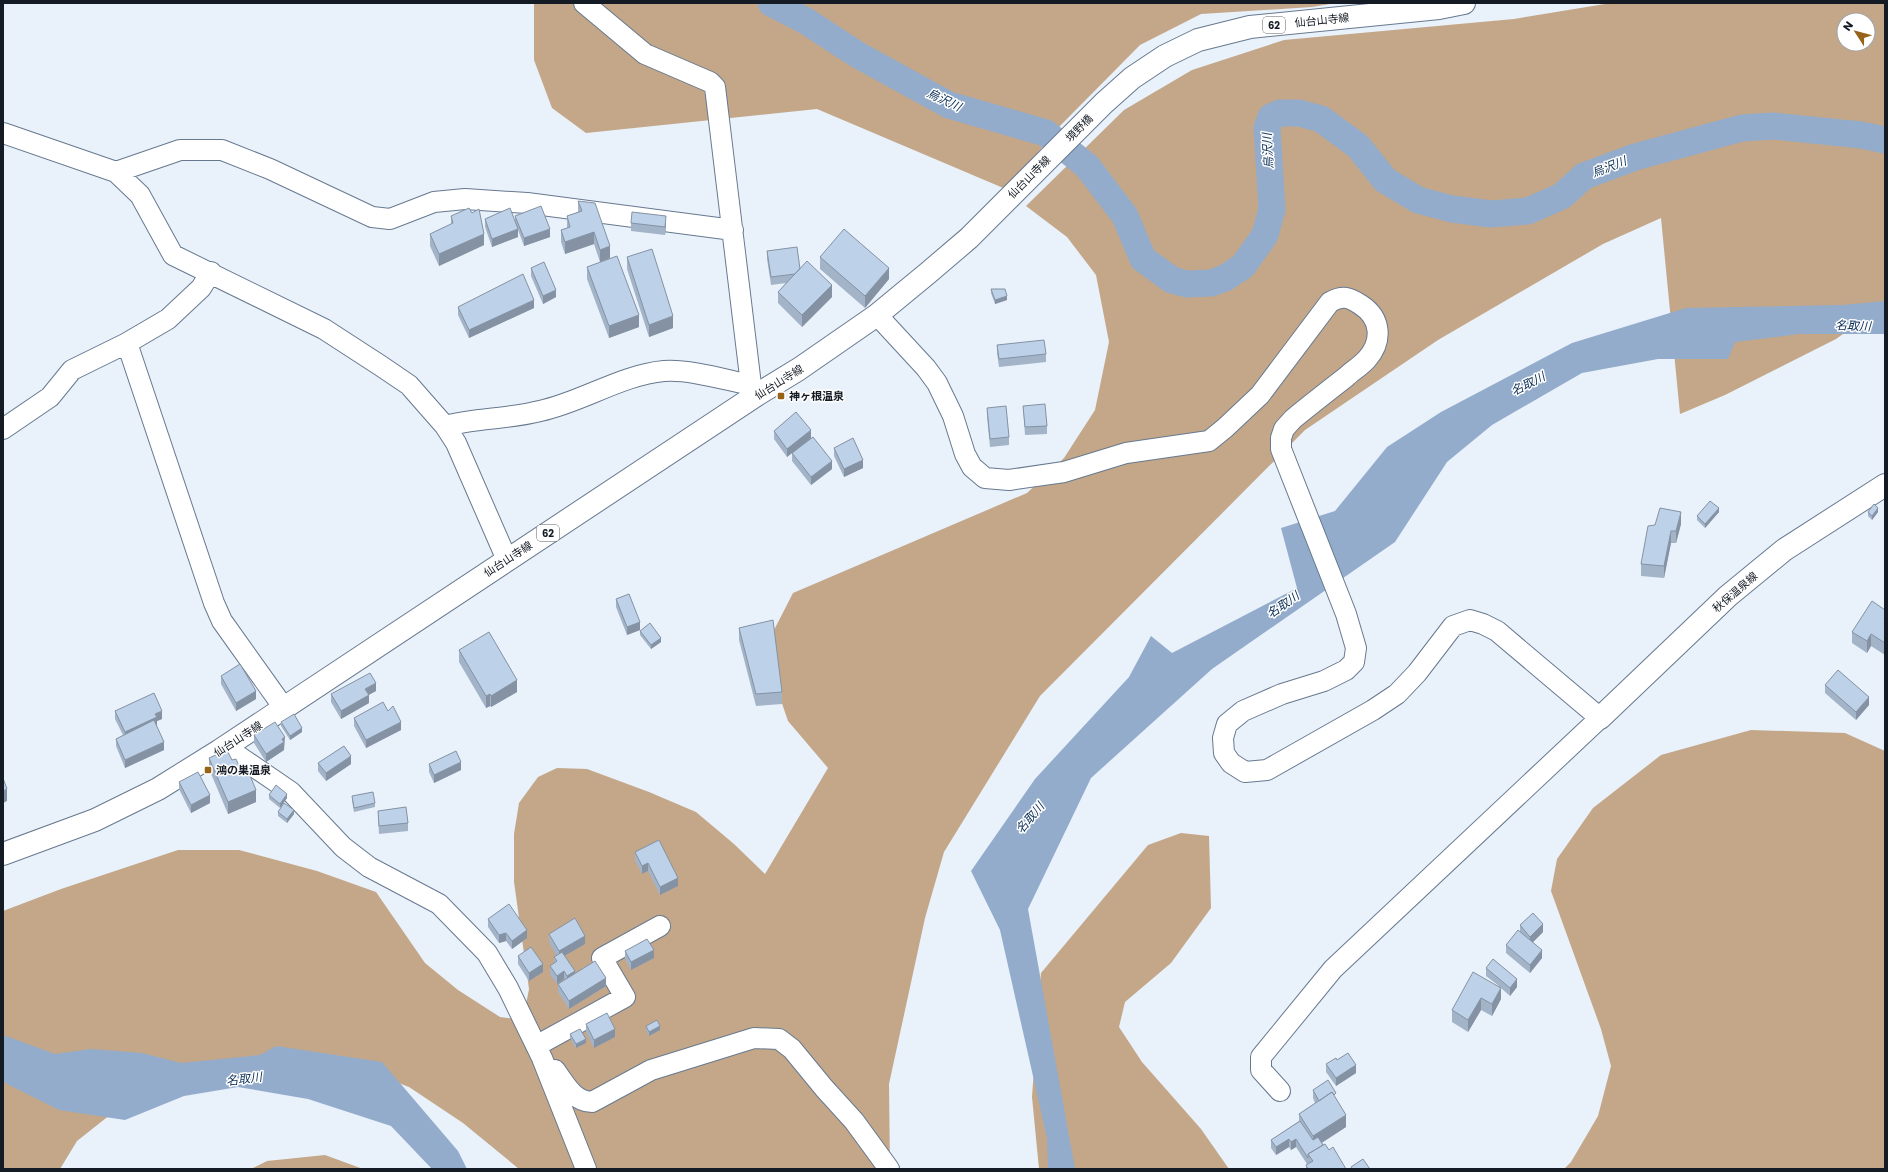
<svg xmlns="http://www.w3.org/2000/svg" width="1888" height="1172" font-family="Poppins,'Noto Sans JP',sans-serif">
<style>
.forest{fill:#c3a788;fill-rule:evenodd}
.water{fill:#93accc}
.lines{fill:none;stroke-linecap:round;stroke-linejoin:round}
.river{stroke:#93accc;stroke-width:27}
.minor-casing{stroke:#67798f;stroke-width:22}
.major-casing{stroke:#67798f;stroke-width:24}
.minor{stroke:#fff;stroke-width:20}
.major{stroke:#fff;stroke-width:22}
.wall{fill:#a3b4c8}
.shaded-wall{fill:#8492a3}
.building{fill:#bdd1e9;stroke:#8492a3}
.poi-dot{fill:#976318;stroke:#fff;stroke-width:1.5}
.labels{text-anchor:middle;stroke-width:3;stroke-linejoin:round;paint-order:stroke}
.shield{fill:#fff;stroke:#5a5f66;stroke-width:1}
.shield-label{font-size:10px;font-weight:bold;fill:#141b24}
.street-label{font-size:11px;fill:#141b24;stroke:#fff}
.poi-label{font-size:11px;font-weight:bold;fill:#141b24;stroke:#fff;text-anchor:start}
.water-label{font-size:12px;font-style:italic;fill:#0a2f57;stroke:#fff}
</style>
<rect width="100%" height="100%" fill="#e9f1fb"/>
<path class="forest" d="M534,3H1336L1312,7L1201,14L1140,45L1056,130L1008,190L817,109L586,133L552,108L534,60Z
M1611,3H1885V304L1836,339L1725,395L1680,414L1661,218L1603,244L1438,340L1305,430L1040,696L944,852L925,918L889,1084L890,1169H519L463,1123L409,1087L359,1068L163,1073L77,1141L60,1169H3V911L61,889L178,850H239L317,871L376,892L425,963L458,990L500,1017L523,1020L529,989L514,882V834L519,803L538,777L557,768L587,769L649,792L696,812L734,844L765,874L828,768L788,721L774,680L773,632L793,593L1027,493L1064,458L1095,410L1109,342L1096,275L1067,237L1026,206L1124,110L1192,70L1284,40L1514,19ZM1844,20H1868V44H1844Z
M1751,730L1845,733L1885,751V1169H1564L1571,1162L1598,1116L1611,1066L1601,1029L1551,891L1557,859L1593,808L1661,755Z
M1181,833L1209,836L1211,908L1171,963L1125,1002L1119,1027L1142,1062L1201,1129L1229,1169H1039L1032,1097L1041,973L1148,845Z
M325,1155L363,1169H251L267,1161Z"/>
<path class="water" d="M1885,301V334H1799L1735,342L1728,359H1658L1582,373L1492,425L1447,462L1395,542L1212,669L1091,778L1028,909L1075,1169H1048L1047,1138L1000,930L971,871L1035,779L1129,677L1151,636L1172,653L1297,588L1281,528L1335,511L1387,447L1441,412L1572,343L1686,308L1842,305Z
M3,1035L55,1054L91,1049L142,1053L181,1063L260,1055L276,1046L382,1062L458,1151L467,1169H432L391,1126L308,1099L238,1087L184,1096L125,1120L59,1110L3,1082Z"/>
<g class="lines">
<path class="river" d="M771,3L806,21L858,55L949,105L1046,133L1087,166L1125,216L1143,259L1172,280L1187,284L1211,283L1225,278L1243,266L1265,235L1272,209L1267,128L1271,117L1280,113H1299L1321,119L1358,146L1385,180L1418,200L1452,209L1491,214L1528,211L1562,196L1584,176L1635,157L1742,128L1773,126L1861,135L1885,140"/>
<defs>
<path id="minor" d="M584,3L645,54L710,82L715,87L751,385L758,394
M3,133L116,172L140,195L173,255L324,329L381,366L409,385L445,426L456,443L507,560
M116,172L180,150H222L270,169L372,217L390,219L434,202L465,199L527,203L733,230
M877,315L926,368L937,383L953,416L965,454L972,467L985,478L1009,480L1064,472L1126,453L1209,441L1225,428L1260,395L1330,302C1343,295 1349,297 1361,305C1381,318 1383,341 1367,359C1361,366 1352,371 1346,377C1328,391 1310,405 1293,419L1284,429L1281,438V449L1346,614L1356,648L1354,662L1346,670L1324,681L1282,694L1243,711L1227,724L1223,738L1224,753L1231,763L1245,772L1267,770L1373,710L1397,694L1417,673L1453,626L1470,620L1483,624L1497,631L1600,718L1333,969L1261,1057V1070L1280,1091
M127,343L214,603L222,621L284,708
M445,426C476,418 509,419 540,411C582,402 621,375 664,371C689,369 726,380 751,385
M3,429L50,397L72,370L127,343L168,319L201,288L211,272
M229,744L234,753L291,792L343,847L369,867L439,904L487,953L508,988L542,1058L586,1169
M536,1046L625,997L602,958L660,926
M555,1070C565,1084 574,1102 592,1102L651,1070L754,1038L779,1039L792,1049L824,1088L854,1121L889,1169"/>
<path id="major" d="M1600,718L1728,596L1784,550L1885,485
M3,854L95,820L158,789L219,751L758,394L799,369L877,315L928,273L969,238L1104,103L1132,78L1165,56L1198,40L1250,27L1439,8L1464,3"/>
</defs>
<use href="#minor" class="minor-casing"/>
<use href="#major" class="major-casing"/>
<use href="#minor" class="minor"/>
<use href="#major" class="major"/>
</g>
<path class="wall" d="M578,201L610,258L600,262L594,244L565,254L561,242V230L567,228V216L578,212Z
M451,216L484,245L439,266L430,246V234L451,224Z
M515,216L550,237L524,246L518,230V237L492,247L485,227V219L515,223Z
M631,223L666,224L665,235L631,231Z
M767,251L800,269L832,297L802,327L778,303V292L786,283L771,285L767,259Z
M627,257L673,328L649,337L627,269Z
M820,257L889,279L865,308L820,269Z
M587,267L639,327L609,338L587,279Z
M531,268L556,297L543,304L531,276Z
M991,289L1007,300L995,304L991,293Z
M458,307L534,308L469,338L458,315Z
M997,345L1046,354V362L999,367L997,353Z
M1023,406L1047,426V434L1025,435Z
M987,408L1009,437V445L990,447L987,416Z
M774,431L811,438L832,469L811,485L792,461V453L787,457L774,439Z
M834,448L863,468L844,477L834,456Z
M1719,512L1705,528L1697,520V516Z
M1868,512H1878L1872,520L1868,516Z
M1681,524L1676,543H1671L1664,578L1641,576V564L1655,525Z
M616,599L640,630L627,635L616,607Z
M1885,610V655L1871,646L1867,653L1852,643V632Z
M739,628L782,692V704L756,706L739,640Z
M640,631L661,642L651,649L640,635Z
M459,650L517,692L491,707L490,706L486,708L459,662Z
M221,676L256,699L236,711L221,684Z
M1825,685L1869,705L1856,720L1825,693Z
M376,691L368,695L369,703L341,719L331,702V694Z
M115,711L162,719L157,721V725L156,726L164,750L125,768L116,746V739L123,735L115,719Z
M388,711L401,730L366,748L354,726V718Z
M281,722L302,732L290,740L281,726Z
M254,735L285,745H284V750L266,762L254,743Z
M209,758L232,760L243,775L256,802L228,814L209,769Z
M318,763L351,764L326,781L318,771Z
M429,764L461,770L434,783L429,772Z
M179,782L210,803L191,813L179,789Z
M269,795L287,798L280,808L269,799Z
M352,796L375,803V807L354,812L352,800Z
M378,811L408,823V831L379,834L378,818Z
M278,812L294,814L287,823L278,816Z
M635,852L678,886L660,895L648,871L642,874L635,860Z
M488,919L527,938L512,949L506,941L499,943L488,927Z
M1520,925L1543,932L1533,942L1542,958L1530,973L1506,953V945L1520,932Z
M549,934L585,944L564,956L575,974L606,986L569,1009L558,992V984L565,980L564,979L557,984L550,974V966L554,963V957L556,955L549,942Z
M625,951L654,958L631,970L625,959Z
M518,956L543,972L529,981L518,964Z
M1486,968L1517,987L1510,996L1501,988V999L1492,1016L1481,1010L1468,1032L1452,1022V1010L1499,986L1486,976Z
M586,1024L615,1037L594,1048L586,1032Z
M646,1026L660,1030L649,1036L646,1030Z
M570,1034L586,1043L576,1048L570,1038Z
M1337,1060L1356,1073L1336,1086L1326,1072V1064Z
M1313,1090L1336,1098L1346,1127L1322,1143L1346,1169H1306V1165L1307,1164L1296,1147L1291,1150L1289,1147L1276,1155L1271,1148V1140L1299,1121V1114L1315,1103L1313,1098Z"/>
<path class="shaded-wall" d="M666,216V224L665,235V227Z
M518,229V237L492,247V239Z
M550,229V237L524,246V238Z
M594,232V244L565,254V242Z
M484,234V245L439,266V254Z
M610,246V258L600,262V250Z
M889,268V279L865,308V296Z
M832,285V297L802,327V315Z
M556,290V297L543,304V296Z
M1007,296V300L995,304V300Z
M534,300V308L469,338V330Z
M639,315V327L609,338V326Z
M673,316V328L649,337V325Z
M811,430V438L787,457V449Z
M863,460V468L844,477V469Z
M832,461V469L811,485V477Z
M1719,508V512L1705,528V524Z
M1878,508V512L1872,520V516Z
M1681,512V524L1676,543V531Z
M1671,531V543L1664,578V566Z
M640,622V630L627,635V627Z
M1871,634V646L1867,653V641Z
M661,638V642L651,649V645Z
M517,680V692L491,707V696Z
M376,683V691L365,697V689Z
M256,691V699L236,711V703Z
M490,694V706L486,708V696Z
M369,695V703L341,719V711Z
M1869,697V705L1856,720V712Z
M162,711V719L157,721V725L125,740V732L155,714Z
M401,722V730L366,748V740Z
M302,728V732L290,740V736Z
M285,737L284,750L266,762V754L282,739Z
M164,742V750L125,768V760Z
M351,756V764L326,781V773Z
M461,762V770L434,783V775Z
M7,789V801L3,803V791Z
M256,790V802L228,814V802Z
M287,794V798L280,808V804Z
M210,795V803L191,813V805Z
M294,810V814L287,823V819Z
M648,863V871L642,874V866Z
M678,878V886L660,895V887Z
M1543,924V932L1530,945V937Z
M527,930V938L512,949V941Z
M506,933V941L499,943V935Z
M585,936V944L559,959V951Z
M654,950V958L631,970V962Z
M1542,950V958L1530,973V965Z
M543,964V972L529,981V973Z
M564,971V979L557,984V976Z
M575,971V979L567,984V976Z
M606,978V986L569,1009V1001Z
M1517,979V987L1510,996V988Z
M1501,988V999L1492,1016V1004Z
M1481,998V1010L1468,1032V1020Z
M660,1026V1030L649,1036V1032Z
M615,1029V1037L594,1048V1040Z
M586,1039V1043L576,1048V1044Z
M1356,1065V1073L1336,1086V1078Z
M1346,1115V1127L1313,1148V1136Z
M1289,1139V1147L1276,1155V1147Z
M1296,1139V1147L1291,1150V1142Z"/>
<path class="building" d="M578,201L595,203L610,246L600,250L594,232L565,242L561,230L570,227L567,216L582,211Z
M541,206L550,229L524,238L515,216Z
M469,208L472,213L479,209L484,234L439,254L430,234L453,223L451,216Z
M510,208L518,229L492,239L485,219Z
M632,212L666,216L665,227L631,223Z
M844,229L889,268L865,296L820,257Z
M797,247L800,269L795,274L771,277L767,251Z
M652,249L673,316L649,325L627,257Z
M617,256L639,315L609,326L587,267Z
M807,261L832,285L802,315L778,292Z
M544,262L556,290L543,296L531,268Z
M523,274L534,300L469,330L458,307Z
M991,289H1005L1007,296L995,300Z
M1044,340L1046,354L999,359L997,345Z
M1045,404L1047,426L1025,427L1023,406Z
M1006,406L1009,437L990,439L987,408Z
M796,412L811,430L787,449L774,431Z
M813,437L832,461L811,477L792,453Z
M853,438L863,460L844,469L834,448Z
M1710,501L1719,508L1705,524L1697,516Z
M1874,504L1878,508L1872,516L1868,512Z
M1660,508L1681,512L1676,531H1671L1664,566L1641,564L1648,526L1655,525Z
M629,594L640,622L627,627L616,599Z
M1872,601L1885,610V617L1884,619H1885V643L1871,634L1867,641L1852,632Z
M773,620L782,692L756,694L739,628Z
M650,623L661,638L651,645L640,631Z
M489,632L517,680L491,696L490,694L486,696L459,650Z
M240,664L256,691L236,703L221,676Z
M1838,670L1869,697L1856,712L1825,685Z
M370,673L376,683L365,689L369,695L341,711L331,694Z
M154,693L162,711L155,714L157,717L125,732L115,711Z
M383,702L388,711L393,706L401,722L366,740L354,718Z
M294,714L302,728L290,736L281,722Z
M154,720L164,742L125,760L116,739Z
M275,722L285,737L282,739L284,742L266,754L254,735Z
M344,746L351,756L326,773L318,763Z
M227,750L232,760L236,759L243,775L249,773L256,790L228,802L209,758Z
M456,751L461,762L434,775L429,764Z
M198,772L210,795L191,805L179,782Z
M3,778L7,789L3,791Z
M276,785L287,794L280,804L269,795Z
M373,792L375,803L354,808L352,796Z
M284,803L294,810L287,819L278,812Z
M406,807L408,823L379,826L378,811Z
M659,840L678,878L660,887L648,863L642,866L635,852Z
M509,904L527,930L512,941L506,933L499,935L488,919Z
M1533,913L1543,924L1530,937L1520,925Z
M575,918L585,936L559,951L549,934Z
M1518,930L1542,950L1530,965L1506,945Z
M647,939L654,950L631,962L625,951Z
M531,947L543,964L529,973L518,956Z
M562,952L575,971L567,976L564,971L557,976L550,966L557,961L554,957Z
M1493,959L1517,979L1510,988L1486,968Z
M595,961L606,978L569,1001L558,984Z
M1473,972L1501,988L1492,1004L1481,998L1468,1020L1452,1010Z
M607,1013L615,1029L594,1040L586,1024Z
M657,1020L660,1026L649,1032L646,1026Z
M580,1029L586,1039L576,1044L570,1034Z
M1348,1053L1356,1065L1336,1078L1326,1064L1336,1058L1337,1060Z
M1328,1080L1336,1093L1334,1095L1332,1092L1319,1101L1313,1090Z
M1332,1092L1346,1115L1313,1136L1299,1114Z
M1300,1121L1313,1140L1318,1137L1323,1145L1308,1154V1158L1296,1139L1291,1142L1289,1139L1276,1147L1271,1140Z
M1325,1144L1329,1150L1333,1147L1346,1169H1308L1306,1165L1313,1161L1308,1154Z
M1363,1159L1370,1169H1352L1351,1167Z"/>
<g class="poi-dot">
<rect x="777" y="392" width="8" height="8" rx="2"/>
<rect x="204" y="766" width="8" height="8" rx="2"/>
</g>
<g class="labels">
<g class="shield">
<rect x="1263" y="17" width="22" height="16" rx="3"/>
<rect x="537" y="525" width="22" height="16" rx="3"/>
</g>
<g class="shield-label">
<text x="1274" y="29">62</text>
<text x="548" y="537">62</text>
</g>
<g class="street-label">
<text transform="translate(1322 20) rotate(-6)" y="4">仙台山寺線</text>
<text transform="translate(1079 128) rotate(-45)" y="4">境野橋</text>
<text transform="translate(1029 177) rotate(-45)" y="4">仙台山寺線</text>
<text transform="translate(779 382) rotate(-32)" y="4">仙台山寺線</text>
<text transform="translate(508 559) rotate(-33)" y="4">仙台山寺線</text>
<text transform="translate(1735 592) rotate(-41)" y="4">秋保温泉線</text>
<text transform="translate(238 739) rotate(-33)" y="4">仙台山寺線</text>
</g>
<g class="poi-label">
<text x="789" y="400">神ヶ根温泉</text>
<text x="216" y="774">鴻の巣温泉</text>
</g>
<g class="water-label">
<text transform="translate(944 100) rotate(25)" y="4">烏沢川</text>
<text transform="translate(1268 151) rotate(-93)" y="4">烏沢川</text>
<text transform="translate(1609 167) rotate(-21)" y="4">烏沢川</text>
<text transform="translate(1853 326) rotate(2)" y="4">名取川</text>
<text transform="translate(1528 384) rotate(-27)" y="4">名取川</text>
<text transform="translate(1283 605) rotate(-35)" y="4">名取川</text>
<text transform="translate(1030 818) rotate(-50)" y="4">名取川</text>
<text transform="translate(244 1079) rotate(-7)" y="4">名取川</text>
</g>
</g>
<rect width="1888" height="1172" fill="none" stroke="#141b24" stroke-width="8"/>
<g transform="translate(1856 32) rotate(306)"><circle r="19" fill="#ffffff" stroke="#a1a4a7"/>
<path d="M0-3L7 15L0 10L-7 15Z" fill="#976318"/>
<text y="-6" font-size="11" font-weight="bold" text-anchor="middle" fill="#141b24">N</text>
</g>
</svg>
